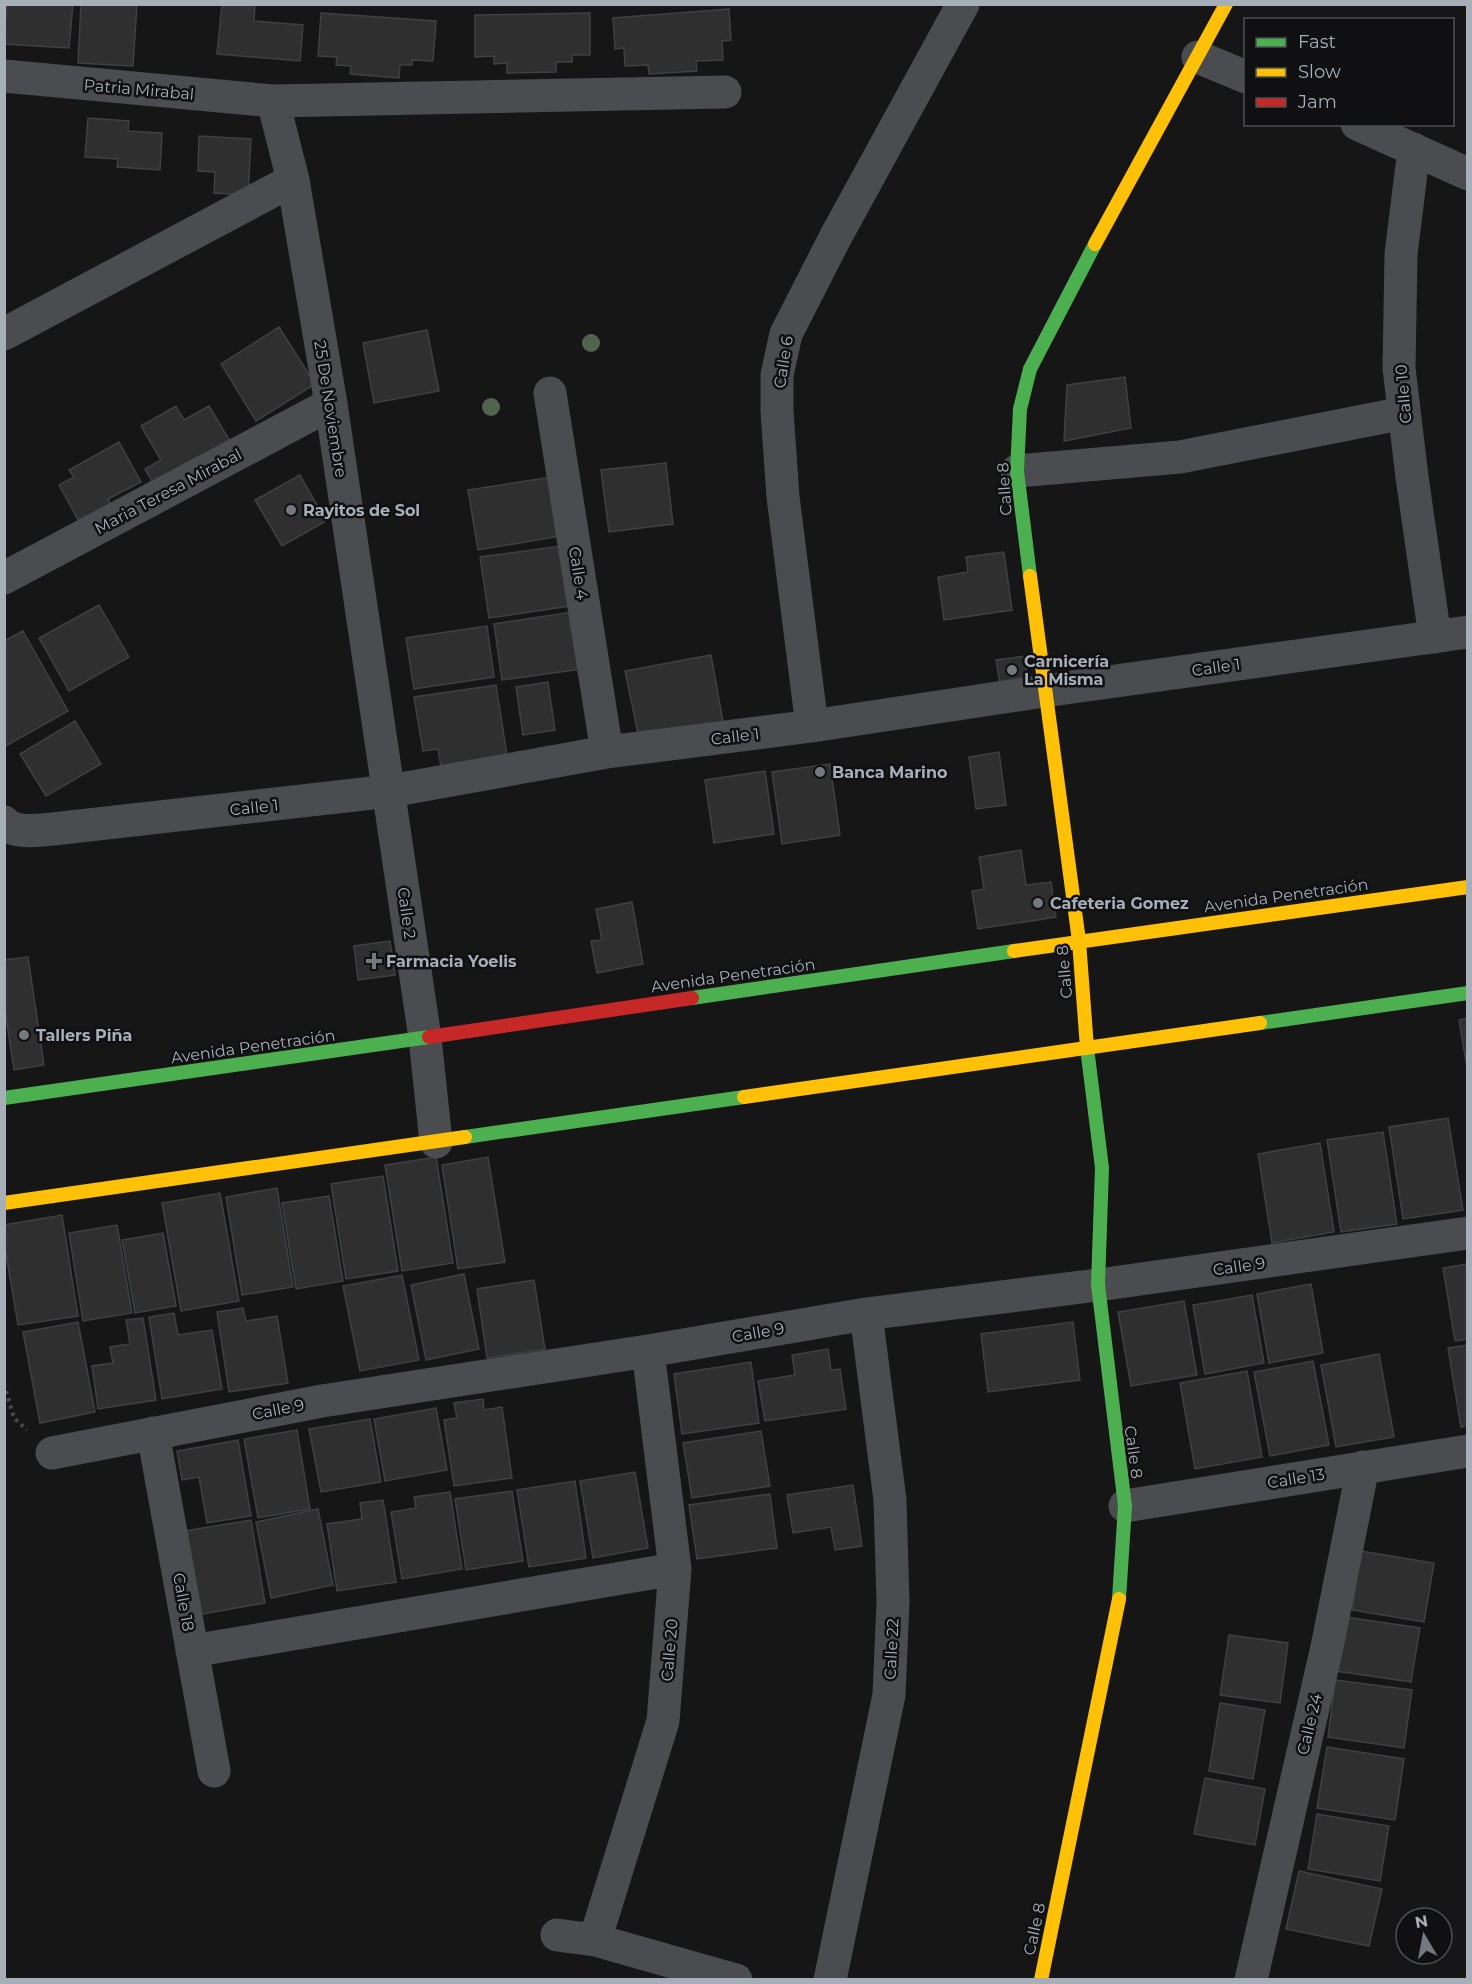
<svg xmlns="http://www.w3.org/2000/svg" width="1472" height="1984" font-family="Montserrat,sans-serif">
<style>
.building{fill:#2f2f30;stroke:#3e4042;stroke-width:1.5}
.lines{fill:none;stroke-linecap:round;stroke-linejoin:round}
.path{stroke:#4c4d51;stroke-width:4;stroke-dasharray:3 4.5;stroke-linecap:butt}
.street{stroke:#4a4c4f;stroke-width:33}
.fast{stroke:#4caf50;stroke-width:14}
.slow{stroke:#ffc107;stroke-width:14}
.jam{stroke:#c62828;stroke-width:14}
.tree{fill:#50644f}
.poi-dot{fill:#74797f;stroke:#101012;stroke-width:2}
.labels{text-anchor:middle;stroke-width:5;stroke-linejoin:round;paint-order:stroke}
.street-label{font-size:16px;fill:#a6aeb7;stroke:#101012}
.poi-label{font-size:16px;font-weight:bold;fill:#a6aeb7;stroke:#101012;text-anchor:start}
</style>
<rect width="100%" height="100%" fill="#161616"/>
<path class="building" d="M7,4H73L69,48L4,44Z
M81,4H137L133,66L78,63Z
M222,4H255L254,21L303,25L300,61L217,54Z
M729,9L731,40L722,41L723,60L696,61L697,71L649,74L648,65L625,66L624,48L615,49L613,18Z
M321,13L436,21L433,61L412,60V65H400L399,78L350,74L351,66L336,65L337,57L318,56Z
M590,13V55H572V62H556V72L507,73V63L494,64V56L475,57V15Z
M88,118L129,121L128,131L162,133L160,170L117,167L118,159L85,157Z
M199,136L251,139L248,195L214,193L215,172L198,171Z
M279,327L315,384L256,421L221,364Z
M427,330L439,391L374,403L363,343Z
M1125,377L1131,428L1064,441L1067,385Z
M176,406L184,420L209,406L230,441L154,485L145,469L161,460L141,426Z
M119,442L141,482L108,499L113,508L81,525L59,485L74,477L69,470Z
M666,463L673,524L609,532L601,470Z
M300,475L326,521L282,546L255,500Z
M551,477L561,536L478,550L468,490Z
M561,546L570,606L489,618L480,557Z
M1004,552L1012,610L944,620L938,577L968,572L966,557Z
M99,605L129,657L69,691L39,638Z
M572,612L581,669L502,680L494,624Z
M487,626L494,677L414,689L406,638Z
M23,631L68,711L4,747V641Z
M711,655L725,733L639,738L625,671Z
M1025,656L1027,681L1000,684L996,660Z
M548,682L555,730L523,735L516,687Z
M496,685L509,768L443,778L438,749L423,751L414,697Z
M75,721L101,764L46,796L20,754Z
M999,752L1006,805L976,809L969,757Z
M830,764L840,835L782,844L772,772Z
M765,771L774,834L714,843L705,780Z
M1021,850L1026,885L1051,882L1056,917L978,929L972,891L984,889L979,857Z
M632,902L643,964L597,973L591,941L602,940L596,909Z
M390,941L395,975L358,980L354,946Z
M28,957L44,1065L14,1070L4,1004V960Z
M1468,1018V1074L1459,1020Z
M1448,1118L1463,1210L1403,1219L1389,1127Z
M1383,1132L1397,1224L1341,1232L1327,1140Z
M1320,1143L1334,1232L1272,1243L1258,1154Z
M436,1157L453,1263L402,1271L385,1165Z
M488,1157L505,1262L458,1269L442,1165Z
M383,1176L398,1271L346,1279L331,1184Z
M277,1188L293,1287L242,1295L226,1197Z
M220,1193L239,1301L181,1311L162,1203Z
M329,1196L343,1281L296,1289L282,1203Z
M62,1215L78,1316L18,1325L4,1242V1225Z
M117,1225L132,1313L83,1321L69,1233Z
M163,1233L176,1306L135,1313L122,1240Z
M1468,1264V1339L1455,1341L1443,1268Z
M464,1274L479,1349L426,1360L411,1285Z
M402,1275L419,1360L360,1371L343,1286Z
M534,1280L545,1349L487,1358L477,1289Z
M1311,1284L1323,1353L1269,1363L1257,1294Z
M1252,1295L1264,1363L1205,1374L1193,1305Z
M1184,1301L1197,1375L1131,1386L1118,1312Z
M243,1308L246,1321L277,1316L288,1383L229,1392L217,1312Z
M174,1313L178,1335L212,1330L222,1389L162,1399L149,1317Z
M143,1318L156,1400L98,1409L92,1366L113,1363L110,1347L130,1344L126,1320Z
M78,1322L95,1412L40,1423L23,1332Z
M1073,1322L1080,1380L988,1392L981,1334Z
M1468,1345V1425L1461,1427L1448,1348Z
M828,1349L831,1370L840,1369L846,1409L765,1421L758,1381L795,1375L792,1355Z
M1379,1354L1394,1437L1336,1447L1321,1365Z
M1313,1361L1329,1445L1270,1456L1254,1372Z
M751,1362L759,1423L682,1434L674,1374Z
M1247,1371L1262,1457L1195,1469L1180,1383Z
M483,1399L484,1410L502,1407L512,1478L454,1486L444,1420L457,1418L454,1403Z
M436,1408L447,1470L385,1481L374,1419Z
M370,1419L381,1482L321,1492L309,1429Z
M297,1430L310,1509L258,1518L244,1439Z
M761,1431L770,1486L692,1498L683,1443Z
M238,1440L251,1516L207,1523L199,1477L182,1480L177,1451Z
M635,1472L648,1548L593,1558L580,1481Z
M575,1481L586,1558L529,1567L517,1490Z
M853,1485L862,1546L835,1550L831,1527L793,1533L787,1495Z
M512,1491L523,1561L466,1570L455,1499Z
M450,1492L462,1569L402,1579L391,1512L416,1508L414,1497Z
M770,1494L777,1548L697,1559L689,1505Z
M383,1500L396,1582L337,1591L327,1524L362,1519L360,1503Z
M318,1509L333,1585L271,1598L256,1522Z
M251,1520L265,1603L198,1615L184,1531Z
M1361,1551L1434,1563L1424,1622L1352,1610Z
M1345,1617L1420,1628L1411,1682L1336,1671Z
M1229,1635L1288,1643L1280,1703L1220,1695Z
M1335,1680L1412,1690L1404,1748L1328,1737Z
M1220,1703L1265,1710L1253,1779L1209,1771Z
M1327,1747L1404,1759L1395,1820L1317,1808Z
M1205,1778L1265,1789L1255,1845L1194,1834Z
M1317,1814L1389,1826L1380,1881L1308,1869Z
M1299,1871L1382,1889L1369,1946L1286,1929Z"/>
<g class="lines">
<path class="path" d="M4,1384L14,1418L27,1430"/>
<path class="street" d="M1198,57L1246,77
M4,76L273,101L725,92
M273,101L293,180L331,404L425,1038L436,1142
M1357,124L1468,174
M1414,149L1401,254L1399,368L1412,477L1435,637
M4,334L293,180
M550,393L607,752
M1017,471L1180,457L1404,413
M4,578L331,404
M812,726L783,497L777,411V375L786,334L835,238L963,4
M4,822C15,835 37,830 53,829L390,791L607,752L812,726L1044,691L1468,632
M153,1433L214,1771
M52,1453L322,1401L648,1351L866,1314L1098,1285L1468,1233
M1125,1506L1468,1451
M192,1651L675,1569
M557,1935L595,1940L736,1980
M595,1940L663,1721L675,1569L648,1351
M830,1980L889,1695L893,1602L890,1500L866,1314
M1251,1980L1327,1647L1363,1467"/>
<path class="fast" d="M1030,576L1017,471L1020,409L1030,369L1095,244
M692,998L1014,951
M1260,1023L1468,993
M1087,1048L1102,1168L1098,1285L1125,1506L1119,1599
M4,1098L429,1037
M465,1137L744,1097"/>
<path class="slow" d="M1095,244L1226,4
M1030,576L1079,941L1087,1048
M1014,951L1468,887
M744,1097L1260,1023
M4,1203L465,1137
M1041,1980L1119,1599"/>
<path class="jam" d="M429,1037L692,998"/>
</g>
<g class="tree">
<circle cx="591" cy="343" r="9"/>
<circle cx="491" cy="407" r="9"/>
</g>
<g class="poi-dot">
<circle cx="291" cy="510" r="6"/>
<circle cx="1012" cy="670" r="6"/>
<circle cx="820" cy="772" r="6"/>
<circle cx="1038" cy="903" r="6"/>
<path d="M371 952h6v6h6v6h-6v6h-6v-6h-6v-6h6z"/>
<circle cx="24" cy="1035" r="6"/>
</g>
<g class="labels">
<g class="street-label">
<text transform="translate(139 89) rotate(5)" y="6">Patria Mirabal</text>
<text transform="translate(783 362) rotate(-81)" y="6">Calle 6</text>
<text transform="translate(1403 394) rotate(-95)" y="6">Calle 10</text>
<text transform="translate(331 409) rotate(81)" y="6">25 De Noviembre</text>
<text transform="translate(1004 489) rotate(-94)" y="6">Calle 8</text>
<text transform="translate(168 491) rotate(-28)" y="6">Maria Teresa Mirabal</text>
<text transform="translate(579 573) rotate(81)" y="6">Calle 4</text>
<text transform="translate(1216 667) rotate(-8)" y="6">Calle 1</text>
<text transform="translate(735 736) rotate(-7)" y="6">Calle 1</text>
<text transform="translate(254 807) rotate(-6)" y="6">Calle 1</text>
<text transform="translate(1286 895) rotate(-8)" y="6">Avenida Penetración</text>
<text transform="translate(407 913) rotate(82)" y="6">Calle 2</text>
<text transform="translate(1064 972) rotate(-95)" y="6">Calle 8</text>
<text transform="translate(733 975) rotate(-8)" y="6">Avenida Penetración</text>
<text transform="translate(253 1046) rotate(-8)" y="6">Avenida Penetración</text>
<text transform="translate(1239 1266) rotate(-8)" y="6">Calle 9</text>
<text transform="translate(758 1332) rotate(-10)" y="6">Calle 9</text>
<text transform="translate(278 1409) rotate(-11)" y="6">Calle 9</text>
<text transform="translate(1134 1452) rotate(82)" y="6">Calle 8</text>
<text transform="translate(1296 1478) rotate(-9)" y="6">Calle 13</text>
<text transform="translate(184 1602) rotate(80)" y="6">Calle 18</text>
<text transform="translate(891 1649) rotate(-87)" y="6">Calle 22</text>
<text transform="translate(669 1650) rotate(-85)" y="6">Calle 20</text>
<text transform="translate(1309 1724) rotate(-77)" y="6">Calle 24</text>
<text transform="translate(1034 1929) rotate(-78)" y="6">Calle 8</text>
</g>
<g class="poi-label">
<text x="303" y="516">Rayitos de Sol</text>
<text x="1024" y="667">Carnicería<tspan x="1024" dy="18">La Misma</tspan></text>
<text x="832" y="778">Banca Marino</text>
<text x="1050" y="909">Cafeteria Gomez</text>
<text x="386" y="967">Farmacia Yoelis</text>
<text x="36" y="1041">Tallers Piña</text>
</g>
</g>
<rect width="1472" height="1984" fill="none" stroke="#a6aeb7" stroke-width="12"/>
<rect x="1244" y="18" width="210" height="108" fill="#101012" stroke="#4c4f54" stroke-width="1.5"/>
<rect x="1256" y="38" width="30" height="9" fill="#4caf50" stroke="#4c4f54" stroke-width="1.5"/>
<text x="1298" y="48" font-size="18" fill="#a6aeb7">Fast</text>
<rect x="1256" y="68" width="30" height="9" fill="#ffc107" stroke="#4c4f54" stroke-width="1.5"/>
<text x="1298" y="78" font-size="18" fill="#a6aeb7">Slow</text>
<rect x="1256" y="98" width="30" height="9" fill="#c62828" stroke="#4c4f54" stroke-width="1.5"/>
<text x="1298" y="108" font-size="18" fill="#a6aeb7">Jam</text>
<g transform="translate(1424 1936) rotate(350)"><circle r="28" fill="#101012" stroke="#4c4f54" stroke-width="1.5"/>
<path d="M0-4.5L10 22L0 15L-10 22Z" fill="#74797f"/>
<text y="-9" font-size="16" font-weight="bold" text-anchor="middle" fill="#a6aeb7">N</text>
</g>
</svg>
